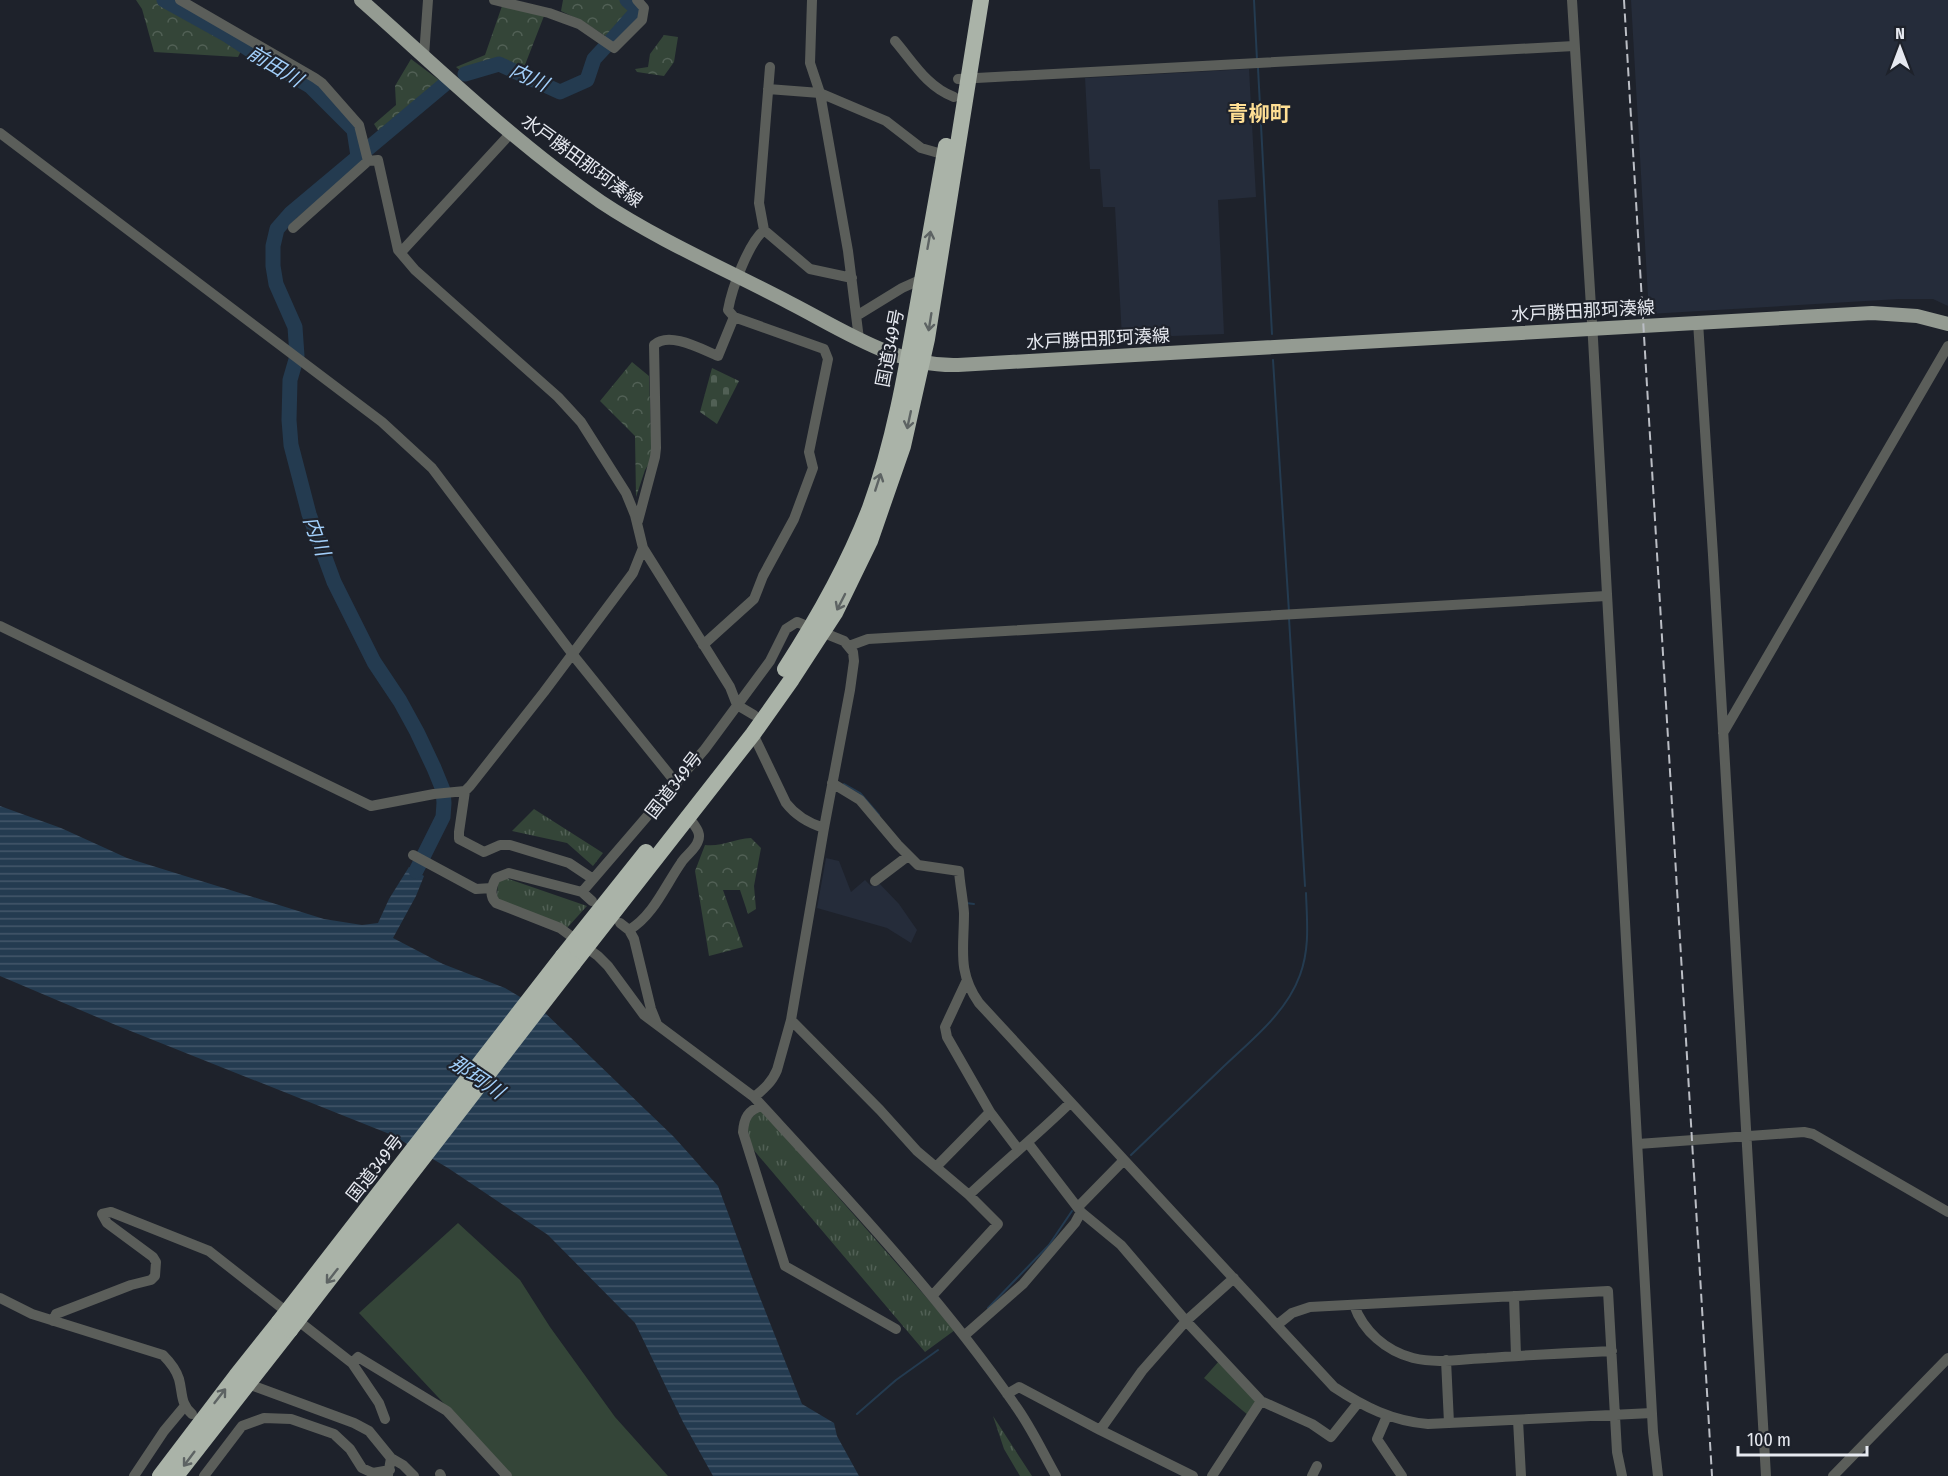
<svg xmlns="http://www.w3.org/2000/svg" width="1948" height="1476" font-family="'Fira Sans Condensed','Noto Sans JP',sans-serif">
<style>
.built{fill:#252c3a}
.grass{fill:url(#grass-tufts)}
.forest{fill:url(#forest-crowns)}
.cemetery{fill:url(#cemetery-stones)}
.park{fill:#344538}
.water{fill:url(#water-rules)}
.lines{fill:none;stroke-linecap:round;stroke-linejoin:round}
.stream{stroke:#243b50;stroke-width:2}
.river{stroke:#243b50;stroke-width:15}
.minor{stroke:#5b5e5a;stroke-width:10}
.major{stroke:#949b92;stroke-width:14}
.highway{stroke:#aab3a8;stroke-width:16}
.rail{stroke:#bbbec5;stroke-width:2;stroke-dasharray:9 4.5;stroke-linecap:butt}
.highway-bridge{stroke:#aab3a8;stroke-width:16}
.oneway{stroke:#5d6363}
.labels{text-anchor:middle;stroke-width:4.5;stroke-linejoin:round;paint-order:stroke}
.street-label{font-size:18px;fill:#e6e9f0;stroke:#1e222b}
.water-label{font-size:20px;font-style:italic;fill:#a2cffa;stroke:#1e222b}
.quarter-label{font-size:21px;font-weight:bold;fill:#ffdf94;stroke:#1e222b}
</style>
<defs>
<pattern id="grass-tufts" width="24" height="20" patternUnits="userSpaceOnUse" patternTransform="scale(1.5)"><rect width="24" height="20" fill="#344538"/><path d="M3 7l-1-3M5 7V3M7 7l1-3M15 17l-1-3M17 17v-4M19 17l1-3" fill="none" stroke="#516055"/></pattern>
<pattern id="forest-crowns" width="20" height="18" patternUnits="userSpaceOnUse" patternTransform="scale(1.5)"><rect width="20" height="18" fill="#344538"/><path d="M2 6a3 3 0 1 1 6 0M12 15a3 3 0 1 1 6 0" fill="none" stroke="#516055"/></pattern>
<pattern id="cemetery-stones" width="16" height="16" patternUnits="userSpaceOnUse" patternTransform="scale(1.5)"><rect width="16" height="16" fill="#344538"/><path d="M2 7V4a2 2 0 0 1 4 0v3zM10 15v-3a2 2 0 0 1 4 0v3z" fill="#516055"/></pattern>
<pattern id="water-rules" width="6" height="5" patternUnits="userSpaceOnUse" patternTransform="scale(1.5)"><rect width="6" height="5" fill="#243b50"/><path d="M0 2.5h6" fill="none" stroke="#44576a"/></pattern>
</defs>
<rect width="100%" height="100%" fill="#1e222b"/>
<path class="built" d="M1631,0H1948V306L1933,299H1899L1649,314Z
M1249,69L1256,197L1218,200L1224,334L1122,338L1115,207H1103L1100,169H1090L1085,78Z
M826,858L839,861L851,892L865,880L871,886L878,882L899,904L917,930L911,943L887,928L817,908Z"/>
<path class="grass" d="M534,809L603,853L593,866L567,843L512,831Z
M506,878L587,906L567,928L503,904L497,897L498,881Z
M761,1109L955,1330L925,1352L752,1148L746,1123Z
M993,1416L1032,1476H1020L1004,1449Z"/>
<path class="forest" d="M136,0H157L242,49L238,57L154,52L142,9Z
M563,0H620L631,10L607,37L584,22L561,11Z
M502,6L544,16L523,70L498,61L462,72L456,67L485,55Z
M664,35L678,37L674,62L664,76L637,72L635,69L648,67L650,54Z
M411,59L443,83L379,132L374,124L396,105L395,86Z
M632,362L649,376L652,459L645,470L636,497L635,436L600,401Z
M751,838L761,848L754,886L756,909L748,914L740,890H723L743,947L709,956L695,871L705,845C722,847 733,839 751,838Z"/>
<path class="cemetery" d="M712,368L739,381L717,424L700,412Z"/>
<path class="park" d="M458,1223L520,1280L550,1327L615,1417L668,1476H512L359,1313Z
M1219,1361L1257,1401L1249,1416L1204,1378Z"/>
<path class="water" d="M0,806L61,828L127,858L324,919L362,925L378,923L389,899L409,867L424,876L416,896L393,938L443,964L505,988L542,1010L674,1137L718,1186L753,1280L802,1404L834,1423L837,1436L859,1476H713L683,1422L635,1323L548,1235L448,1168L392,1135L118,1026L0,976Z"/>
<g class="lines">
<path class="stream" d="M1254,0L1257,60
M1258,68L1272,334
M1273,360L1289,612
M1289,618L1305,886
M844,784L860,793L879,815
M966,903L974,904
M1131,1155C1161,1126 1191,1098 1221,1069C1250,1041 1286,1014 1300,975C1310,948 1307,922 1306,893
M988,1308L1049,1245L1072,1211
M857,1414L896,1380L938,1350"/>
<path class="river" d="M164,0L227,35L259,56L310,86L354,130L358,156
M609,43L638,10L627,0
M465,74L499,64L560,92L587,80L594,59L606,46
M416,871L443,817L444,803L443,790L434,768L417,732L400,701L374,662L334,582L309,514L291,445L289,420L290,380L297,356L295,327L276,284L273,266V246L277,229L291,213L445,84"/>
<path class="minor" d="M180,0L315,78L322,83L359,125L368,161L378,160L398,250L415,270L558,397L581,422L626,493L635,515L643,548L730,687L737,705L754,715
M494,0L549,13L579,24L614,48L642,20L644,8L637,0
M812,0L810,63L820,93L848,251L859,339
M1572,0L1593,339L1653,1432L1658,1476
M895,41C913,62 927,87 954,97
M424,56L428,0
M770,67L759,203L764,230L810,269L852,278
M958,79L1574,46
M768,89L820,93L886,121L921,148L949,156
M0,133L382,422L432,468L577,660L677,784
M293,228L368,161
M398,250H403L511,133
M858,315L902,288L922,279
M1698,322L1713,555L1766,1476
M638,521L655,457L656,448L654,345C669,331 701,349 718,356L734,317
M0,626L371,806L434,794L465,791L470,786L544,692L633,573L643,548
M703,645L754,599L763,576L794,519L813,468L809,452L828,359L824,349L734,317L728,310C732,288 748,244 764,230
M849,646L868,639L1606,596
M1723,733L1948,346
M753,734L786,803C796,816 808,823 824,828
M832,783L860,800L898,845L918,865L959,871C960,885 963,899 964,913C964,949 957,972 979,1003L1334,1387C1364,1407 1392,1421 1428,1424L1652,1413
M465,791L459,832V839L484,852L500,845H510L569,863L593,879
M413,855L476,889L492,888
M875,881L908,856
M582,892L705,749L770,661L786,629L797,622L844,641L853,652L854,661L850,690L824,828L791,1020L777,1070C772,1082 764,1089 754,1097L644,1015L608,966L598,956L560,928L496,903C489,896 491,887 496,878L509,873L582,892L592,901
M620,923L629,930L634,939L651,1009L657,1024
M629,930C653,916 665,886 681,863C685,856 696,849 698,841C701,834 697,829 693,823
M966,982L945,1027L947,1037L990,1112L1018,1149
M791,1020L880,1110L917,1151L969,1195L998,1224L932,1296
M754,1097C845,1196 938,1294 1015,1405C1031,1427 1043,1453 1056,1476
M762,1106C748,1110 744,1118 743,1132L785,1266L896,1329
M1028,1143L1081,1212L1121,1245L1186,1321L1261,1401L1312,1424L1331,1437L1358,1403
M1638,1144L1804,1132L1813,1134L1948,1212
M936,1167L990,1112
M969,1195C1003,1163 1037,1135 1070,1103
M1078,1207L1123,1161
M1514,1296L1516,1356
M0,1298L32,1314L163,1355C170,1362 176,1369 179,1379C183,1394 180,1403 192,1414
M1354,1305C1363,1331 1386,1351 1413,1358C1437,1364 1463,1359 1487,1358C1529,1355 1570,1353 1612,1351
M53,1321L56,1314L131,1285L151,1280L155,1276L156,1262L153,1257L107,1223L102,1214L111,1212L209,1251L352,1363L379,1403L385,1419
M1277,1325L1292,1313L1310,1307L1608,1291L1617,1452L1622,1476
M965,1335L1023,1284L1075,1223L1081,1212
M1446,1360L1449,1423
M352,1363L358,1357L447,1411L507,1476
M243,1382L354,1423L369,1431L391,1458L388,1475
M1007,1394L1019,1387L1100,1430L1193,1476
M1387,1416L1377,1439L1402,1476
M1518,1420L1521,1476
M1100,1430L1142,1371L1186,1321L1234,1278
M391,1458L403,1465L414,1476
M440,1474L441,1476
M134,1476L164,1431L184,1407
M204,1476L242,1426L264,1418L291,1419L334,1434L350,1449L362,1468L373,1473L390,1470
M1212,1476L1261,1401
M1312,1476L1317,1466
M1833,1476L1948,1358"/>
<path class="major" d="M361,0C439,69 515,143 601,202C658,240 729,271 790,303C843,330 896,367 958,365L1872,313L1917,316L1948,324"/>
<path class="highway" d="M785,669C818,618 848,565 870,508C894,442 906,372 918,303C927,251 937,198 946,146
M563,956L646,852
M573,964L753,734L792,679L835,613L870,541L903,446L927,339L981,0
M160,1476L236,1376L279,1322
M176,1476L290,1330"/>
<path class="rail" d="M1624,0L1712,1476"/>
<path class="highway-bridge" d="M279,1322L563,956
M290,1330L573,964"/>
</g>
<defs><path id="oneway-shaft" d="M-6 0H5M1.5-3L5.5 0L1.5 3" fill="none" stroke-width="1.6" stroke-linecap="round" stroke-linejoin="round" transform="scale(1.5)"/></defs>
<g class="oneway">
<use href="#oneway-shaft" transform="translate(929 240) rotate(-80)"/>
<use href="#oneway-shaft" transform="translate(930 322) rotate(99)"/>
<use href="#oneway-shaft" transform="translate(909 420) rotate(102)"/>
<use href="#oneway-shaft" transform="translate(878 482) rotate(-72)"/>
<use href="#oneway-shaft" transform="translate(841 602) rotate(117)"/>
<use href="#oneway-shaft" transform="translate(332 1276) rotate(128)"/>
<use href="#oneway-shaft" transform="translate(220 1396) rotate(-52)"/>
<use href="#oneway-shaft" transform="translate(189 1459) rotate(127)"/>
</g>
<g class="labels">
<g class="street-label">
<text transform="translate(582 161) rotate(36)" y="6">水戸勝田那珂湊線</text>
<text transform="translate(1583 311) rotate(-3)" y="6">水戸勝田那珂湊線</text>
<text transform="translate(1098 339) rotate(-3)" y="6">水戸勝田那珂湊線</text>
<text transform="translate(890 348) rotate(-79)" y="6">国道349号</text>
<text transform="translate(674 785) rotate(-52)" y="6">国道349号</text>
<text transform="translate(375 1168) rotate(-52)" y="6">国道349号</text>
</g>
<g class="water-label">
<text transform="translate(275 66) rotate(31)" y="7">前田川</text>
<text transform="translate(529 77) rotate(25)" y="7">内川</text>
<text transform="translate(317 536) rotate(70)" y="7">内川</text>
<text transform="translate(477 1077) rotate(34)" y="7">那珂川</text>
</g>
<g class="quarter-label">
<text x="1259" y="121">青柳町</text>
</g>
</g>
<g transform="translate(1900 48)" stroke="#1e222b" stroke-width="4.5" paint-order="stroke">
<path d="M0-4.5L10 22L0 15L-10 22Z" fill="#e6e9f0"/>
<text y="-9" font-size="16" font-weight="bold" text-anchor="middle" fill="#e6e9f0">N</text>
</g>
<path d="M1738 1446v9h129v-9" fill="none" stroke="#e6e9f0" stroke-width="3"/>
<text x="1747" y="1446" font-size="18" fill="#e6e9f0" stroke="#1e222b" stroke-width="4.5" paint-order="stroke">100 m</text>
</svg>
